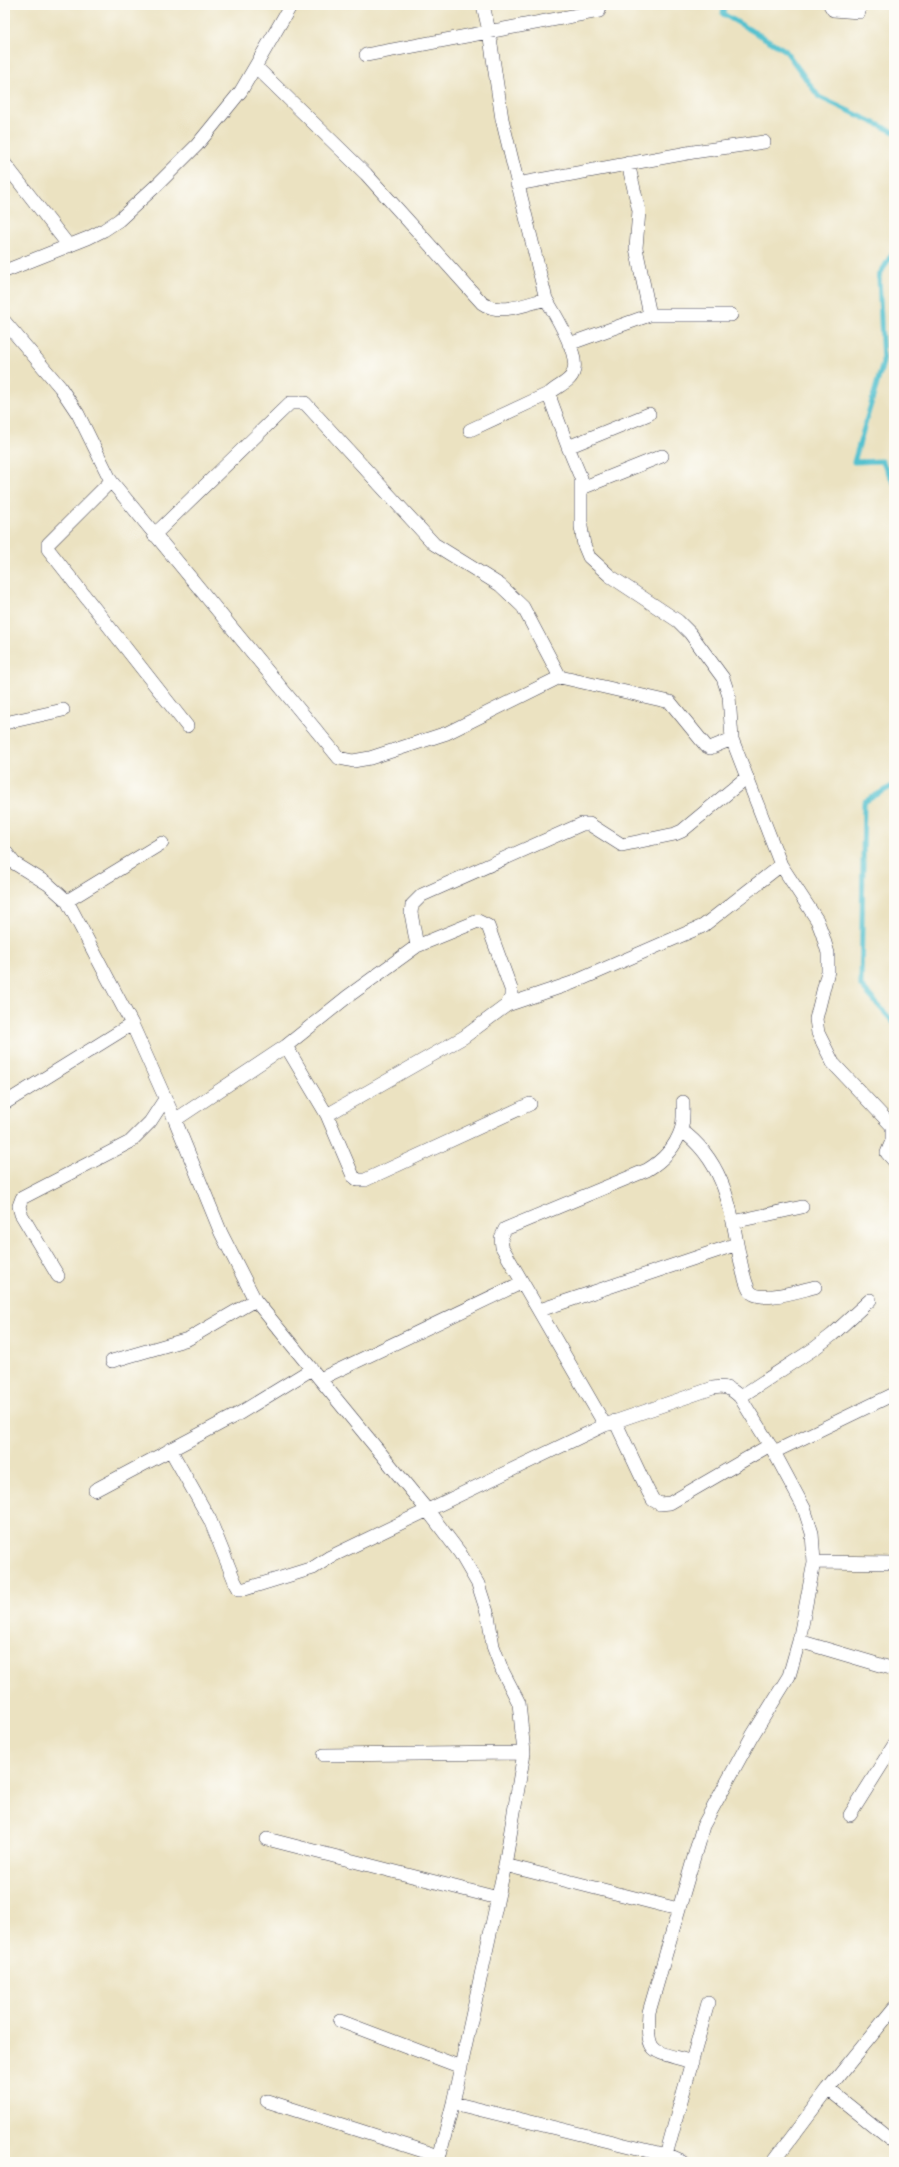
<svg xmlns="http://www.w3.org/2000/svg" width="899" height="2167" font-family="'Shantell Sans',sans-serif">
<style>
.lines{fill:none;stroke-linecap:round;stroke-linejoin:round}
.stream{stroke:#55c1cf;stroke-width:5}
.minor-casing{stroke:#403f4f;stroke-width:14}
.minor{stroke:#fff;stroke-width:13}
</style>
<rect width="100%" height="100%" fill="#fdfcf7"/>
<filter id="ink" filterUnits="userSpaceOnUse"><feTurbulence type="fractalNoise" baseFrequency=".025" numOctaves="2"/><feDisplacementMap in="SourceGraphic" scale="8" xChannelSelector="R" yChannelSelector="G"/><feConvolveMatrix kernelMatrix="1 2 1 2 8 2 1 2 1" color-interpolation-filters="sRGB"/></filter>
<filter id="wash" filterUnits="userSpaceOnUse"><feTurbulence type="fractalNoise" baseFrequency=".012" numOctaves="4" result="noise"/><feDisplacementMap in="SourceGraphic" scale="16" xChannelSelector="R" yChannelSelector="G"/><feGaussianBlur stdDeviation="0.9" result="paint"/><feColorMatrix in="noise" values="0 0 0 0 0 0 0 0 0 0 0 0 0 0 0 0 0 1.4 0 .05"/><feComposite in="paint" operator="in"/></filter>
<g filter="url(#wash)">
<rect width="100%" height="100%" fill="#ebe2c1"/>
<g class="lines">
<path class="stream" d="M724,5L723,14L785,50L819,97L894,132
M894,250L879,276L883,363L854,462L882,461L894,483
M894,785L864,802L861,986L894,1023"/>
</g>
</g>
<g filter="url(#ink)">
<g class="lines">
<defs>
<path id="minor" d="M483,5L489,31L502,119L546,299C555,314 581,356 573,373C570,382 557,386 550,393L551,401L568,447L581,478V527L584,545L589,557L610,576L678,621L690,633L723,678L729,696L732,739L781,865L817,920L822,933L828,953V971L816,1019L818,1033L833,1063L892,1126V1141L887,1153L894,1161
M830,5L833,10L859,12
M366,55L599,11
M256,67L366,174L482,303C500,316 526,304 546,299
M628,163L639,211L636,248L650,315
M5,164L69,246
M517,184L693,152L764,142
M5,271L88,238L104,230L119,220L159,183L197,145L241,91L291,5
M5,322L60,387L78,414L111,481L339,758L353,761L370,758L447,733L560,677L670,702L706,746L710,748L732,739
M569,344L650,315H731
M470,430L550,393
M568,447L649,414
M111,481L48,544V549L187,726
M582,488L662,456
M154,535L290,403H305L434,544L500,585L523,607L560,677
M5,723L63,710
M5,851L14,863L48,884L67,901L132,1024L175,1120L221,1233L255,1300L428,1511L460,1553L478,1584L488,1615L493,1646L502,1670L519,1703L524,1753L505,1865L453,2103L438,2162
M67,901L162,843
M417,946L411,913L412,905L422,895L582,824H589L622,845L675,834L682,831L747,777
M286,1046L327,1115L353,1176L358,1180H365L530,1104
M5,1103L132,1024
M327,1115L464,1037L507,1005L572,983L703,926L781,865
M175,1120L286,1046L347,997L417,946L478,921L488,926L511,989V997L507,1005
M681,1130C720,1158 730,1200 737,1244
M733,1222L802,1207
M58,1276L21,1214L19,1206L22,1198L130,1142L150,1122L165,1099
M540,1310L737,1244C740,1257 743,1279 749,1290C758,1305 801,1290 815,1287
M112,1361L188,1339L255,1300
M320,1379L521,1283
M740,1397L815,1348L832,1335L870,1300
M615,1421L648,1491L653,1500L660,1504L670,1503L770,1445
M605,1425L502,1247L501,1238L505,1229L647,1170C662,1161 675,1148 681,1130C684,1122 683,1111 683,1102
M170,1449L210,1520L235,1582L239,1589H245L313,1568L330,1557L605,1425L713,1388C725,1386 731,1388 740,1397L774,1452L804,1508L812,1533L814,1562L799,1641L789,1676L752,1736L703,1826L649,2012C646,2057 653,2050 692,2062
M774,1452L894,1394
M95,1490L240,1413L312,1369
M814,1562L894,1563
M799,1641L894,1669
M324,1755L524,1753
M850,1815L894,1745
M267,1839L498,1898
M505,1865L678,1909
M340,2021L461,2067
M828,2089L894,2142
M267,2101L439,2156
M453,2103L666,2155L682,2162
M666,2155L708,2003
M773,2162L828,2089L894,2008"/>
</defs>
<use href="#minor" class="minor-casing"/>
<use href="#minor" class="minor"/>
</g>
</g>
<rect width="899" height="2167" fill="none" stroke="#fdfcf7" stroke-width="20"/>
</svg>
